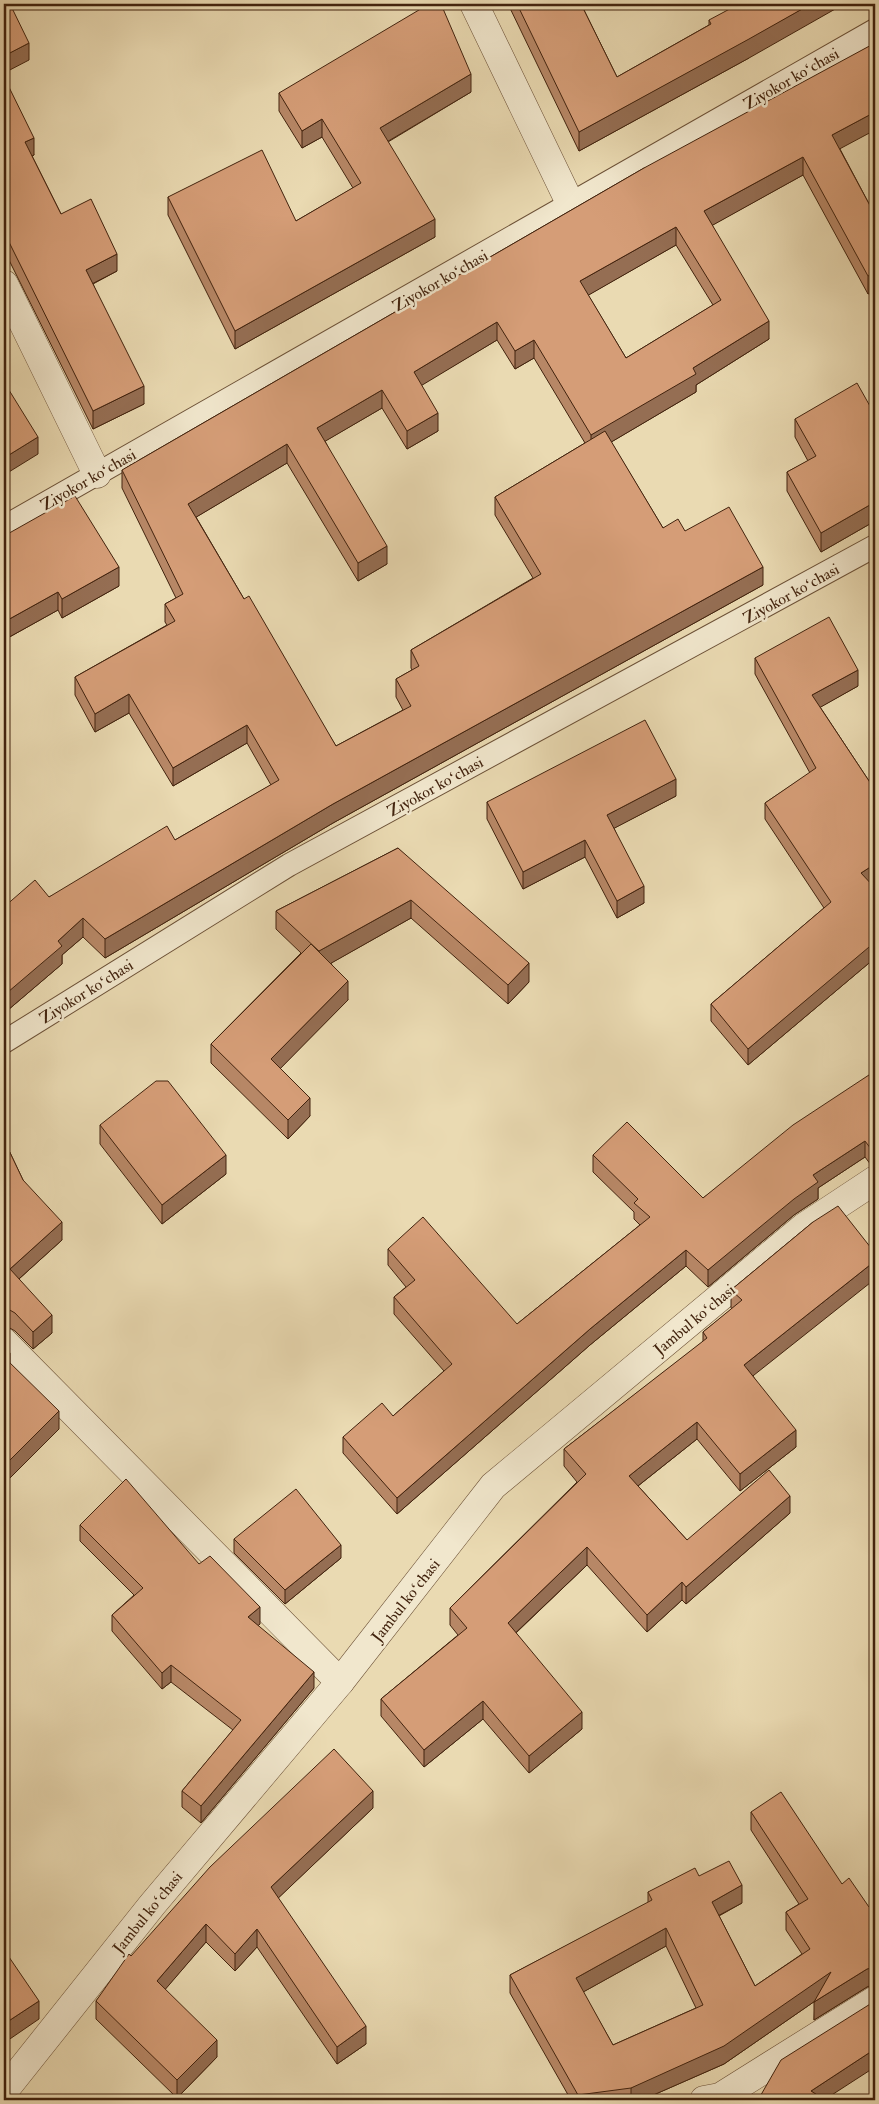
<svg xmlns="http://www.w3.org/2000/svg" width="879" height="2104" font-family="'IM FELL Double Pica',serif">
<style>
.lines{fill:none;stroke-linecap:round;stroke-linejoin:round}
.service-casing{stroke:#6c5137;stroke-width:24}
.minor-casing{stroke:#6c5137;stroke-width:29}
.tertiary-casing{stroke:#6c5137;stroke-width:29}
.service{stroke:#f1e7cd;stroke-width:22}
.minor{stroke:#f1e7cd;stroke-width:28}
.tertiary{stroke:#f1e7cd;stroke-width:28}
.wall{fill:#b78766;stroke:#42230e;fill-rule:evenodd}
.shaded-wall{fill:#956e53;stroke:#42230e}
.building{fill:#d59d77;stroke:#42230e;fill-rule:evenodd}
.labels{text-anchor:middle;stroke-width:5;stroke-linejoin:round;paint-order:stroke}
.street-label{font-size:16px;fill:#42230e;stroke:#f1e7cd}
</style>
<rect width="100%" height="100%" fill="#eadab2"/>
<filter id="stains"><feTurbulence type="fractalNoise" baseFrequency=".004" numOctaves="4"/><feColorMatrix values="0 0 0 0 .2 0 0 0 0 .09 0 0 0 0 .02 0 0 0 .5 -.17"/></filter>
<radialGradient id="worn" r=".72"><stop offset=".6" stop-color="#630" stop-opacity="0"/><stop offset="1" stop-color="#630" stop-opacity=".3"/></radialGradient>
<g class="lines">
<defs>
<path id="service" d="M4,527L875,30
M4,1042L289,865L875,546"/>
<path id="minor" d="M474,4L571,205
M4,284L97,474
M4,1342L340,1682
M704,2100L720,2097L875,2000"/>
<path id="tertiary" d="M4,2091L152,1905L340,1682L493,1486L804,1227L875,1180"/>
</defs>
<use href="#service" class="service-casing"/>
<use href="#minor" class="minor-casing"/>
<use href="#tertiary" class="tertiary-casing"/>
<use href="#service" class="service"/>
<use href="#minor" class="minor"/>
<use href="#tertiary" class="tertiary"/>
</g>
<path class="wall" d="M508,4H581L617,77L709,25V20L749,58L579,151Z
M4,77L34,155L32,156L61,214L117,271L93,284L144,404L93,429L4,250Z
M471,92L388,142L435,237L235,349L168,215V197L296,221L353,188L322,137L302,148L279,111V93Z
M840,149L875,215V290L868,294L803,175L712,225L769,339L696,385V392L611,442L663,528L685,531L763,585L333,823L105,958L83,937L62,955V964L8,1010L4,1005V907L49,897L175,840L271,785L247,743L173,786L129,713L95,732L75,695V677L167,625L165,622V604L176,598L122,488V470L644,168ZM676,245L713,305L626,358L588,295ZM497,340L515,369L534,358L585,443L495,497V515L533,578L411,650V668L412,670L396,679V697L403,710L336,746L244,599L196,517L287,463L358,581L387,564L325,441L382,408L407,449L438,431L421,385Z
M875,415V521L821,552L787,491V472L808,461L795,437V419Z
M4,536L119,586L62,618L58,610L4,640Z
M755,658L858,686L820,707L875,790V880L870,883L875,888V958L748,1065L711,1021V1004L824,908L765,819V803L810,773L755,674Z
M676,796L614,828L644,903L617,918L585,857L523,889L487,819V802Z
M398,848L529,982L508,1004L411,918L331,963L348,1000L280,1068L310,1116L288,1139L211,1063V1044L301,953L276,929V911Z
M875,1071V1165H871L865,1157L818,1188V1199L794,1215L708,1287L686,1266L590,1345L397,1514L343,1453V1437L393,1416L444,1371L394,1314V1297L406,1287L388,1265V1249L517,1324L640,1225L634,1219V1212L593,1172V1155L703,1198Z
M100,1125L226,1174L162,1224L100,1144Z
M4,1140L23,1180L62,1240L19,1279L52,1333L33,1349L15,1331L8,1327H4Z
M813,1222L753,1376L796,1447L740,1491L697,1439L638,1486L687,1540L790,1513L686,1604L682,1600L647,1632L587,1565L516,1633L582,1729L529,1773L483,1719L424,1767L381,1716V1699L458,1635L450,1625V1608L577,1482L564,1466V1449L703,1342V1332L732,1309L731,1308V1290Z
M80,1525L199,1564L260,1624L258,1626L314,1688L201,1823L182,1807V1791L233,1730L171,1682L162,1689L112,1631V1615L134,1595L80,1541Z
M234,1539L341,1558L285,1604L234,1553Z
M373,1808L278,1898L366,2044L337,2064L257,1947L235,1971L206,1942L165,1989L217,2057L177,2098L96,2019V2001L131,1956Z
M751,1812L842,1884L869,1907L875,1903V1985L867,1987L814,2020L815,2001L724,2064L642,2100H571L510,1993V1975L648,1903V1892L699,1876L742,1903L719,1916L755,1986L802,1954L786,1930V1912L799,1904L751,1830ZM666,1946L696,2008L613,2045L583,1992Z"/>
<path class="shaded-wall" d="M811,4H844L749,58L579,151V132Z
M29,43V60L4,73V56Z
M471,74V92L380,146V128Z
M875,112V130L832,153V135Z
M322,119V137L302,148V131Z
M34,138V155L25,160V142Z
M803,157V175L704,230V211Z
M435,219V237L235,349V331Z
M676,227V245L580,300V281Z
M117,254V271L86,287V270Z
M875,272V290L868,294V276Z
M769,321V339L696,385V392L591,454V435L693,368Z
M497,322V340L414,390V372Z
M534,340V358L515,369V351Z
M144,386V404L93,429V411Z
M382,390V408L317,446V428Z
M438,413V431L407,449V431Z
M38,437V454L4,475V458Z
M287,444V463L188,522V504Z
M875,502V521L821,552V533Z
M387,546V564L358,581V563Z
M119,567V586L62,618V599Z
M763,567V585L333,823L105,958V939L333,804Z
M58,592V610L4,640V622Z
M858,670V686L812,712V695Z
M129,694V713L95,732V714Z
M247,725V743L173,786V768Z
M676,779V796L607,832V815Z
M585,840V857L523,889V872Z
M875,864V880L861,890V873Z
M644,886V903L617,918V901Z
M411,900V918L319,970V951Z
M83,918V937L62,955V964L8,1010V992L58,941Z
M875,941V958L748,1065V1049Z
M529,963V982L508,1004V985Z
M348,981V1000L271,1078V1059Z
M310,1098V1116L288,1139V1120Z
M865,1141V1157L818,1188V1199L794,1215L708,1287V1270L813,1175Z
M226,1155V1174L162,1224V1205Z
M62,1222V1240L10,1287V1269Z
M686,1250V1266L590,1345L397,1514V1498L590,1329Z
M875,1261V1279L744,1383V1365Z
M52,1315V1333L33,1349V1332Z
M10,1353V1370L5,1358Z
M59,1411V1429L4,1484V1466Z
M697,1422V1439L629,1493V1476Z
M796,1430V1447L740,1491V1474Z
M790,1496V1513L686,1604V1587Z
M341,1545V1558L285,1604V1590Z
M587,1547V1565L508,1640V1623Z
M682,1582V1600L647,1632V1615Z
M260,1607V1624L248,1634V1617Z
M171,1665V1682L162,1689V1673Z
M314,1672V1688L201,1823V1806Z
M483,1701V1719L424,1767V1750Z
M582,1712V1729L529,1773V1756Z
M373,1791V1808L271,1905V1887Z
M742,1885V1903L712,1919V1902Z
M206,1924V1942L157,1999V1981Z
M666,1928V1946L576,1996V1978Z
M257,1929V1947L235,1971V1954Z
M874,1967V1984L867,1987L814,2020V2002L867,1969Z
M831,1972V1990L724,2064L642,2100H631V2088Z
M39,2001V2019L4,2043V2024Z
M366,2026V2044L337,2064V2047Z
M217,2040V2057L177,2098V2080Z
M875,2049V2067L824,2100L811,2091Z"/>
<path class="building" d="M4,4H10L29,43L4,56Z
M429,4H441L471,74L380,128L435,219L235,331L168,197L262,150L296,221L361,183L322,119L302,131L279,93Z
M517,4H581L617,77L711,24L709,20L739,4H811L749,39L579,132Z
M875,43V112L832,135L875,215V272L868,276L803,157L704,211L769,321L693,368L696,374L591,435L534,340L515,351L497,322L414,372L438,413L407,431L382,390L317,428L387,546L358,563L287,444L188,504L244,599L249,596L336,746L411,706L396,679L419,666L411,650L541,574L495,497L605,431L663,528L678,519L685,531L729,507L763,567L333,804L105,939L83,918L58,941L62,946L8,992L4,987V907L35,880L49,897L167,826L175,840L279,780L247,725L173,768L129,694L95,714L75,677L175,621L165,604L183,594L122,470L644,168ZM676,227L721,300L626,358L580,281Z
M4,77L34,138L25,142L61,214L91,199L117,254L86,270L144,386L93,411L4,232Z
M4,382L38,437L4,458Z
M857,383L875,415V502L821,533L787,472L816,456L795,419Z
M75,496L119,567L62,599L58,592L4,622V536Z
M829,617L858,670L812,695L875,790V864L861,873L875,888V942L748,1049L711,1004L831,902L765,803L816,768L755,658Z
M645,720L676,779L607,815L644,886L617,901L585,840L523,872L487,802Z
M398,848L529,963L508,985L411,900L319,951L276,911Z
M311,944L348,981L271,1059L310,1098L288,1120L211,1044Z
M875,1071V1149H871L865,1141L813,1175L818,1182L794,1199L708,1270L686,1250L590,1329L397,1498L343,1437L382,1403L393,1416L452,1364L394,1297L415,1280L388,1249L423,1217L517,1324L650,1217L634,1203L638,1199L593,1155L627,1122L703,1198L793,1125Z
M156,1081H168L226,1155L162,1205L100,1125Z
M4,1140L23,1180L62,1222L10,1269L52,1315L33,1332L15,1313L8,1309H4Z
M838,1206L875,1253V1261L744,1365L796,1430L740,1474L697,1422L629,1476L687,1540L769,1470L790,1496L686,1587L682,1582L647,1615L587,1547L508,1623L582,1712L529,1756L483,1701L424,1750L381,1699L467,1628L450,1608L586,1474L564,1449L707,1338L703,1332L742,1300L731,1290L813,1222Z
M4,1346L10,1353L5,1358L59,1411L4,1466Z
M126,1479L199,1564L210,1556L260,1607L248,1617L314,1672L201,1806L182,1791L241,1720L171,1665L162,1673L112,1615L143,1588L80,1525Z
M296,1489L341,1545L285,1590L234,1539Z
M334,1749L373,1791L271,1887L366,2026L337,2047L257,1929L235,1954L206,1924L157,1981L217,2040L177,2080L96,2001L129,1954L131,1956L210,1867Z
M781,1792L842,1884L849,1878L869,1907L875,1903V1967L867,1969L814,2002L831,1972L724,2046L631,2088L578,2095L510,1975L652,1900L648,1892L695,1868L699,1876L729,1861L742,1885L712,1902L755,1986L810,1949L786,1912L808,1899L751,1812ZM666,1928L703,2005L613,2045L576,1978Z
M9,1957L39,2001L4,2024V1960Z
M875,2001V2049L811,2091L825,2100H758L781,2060Z"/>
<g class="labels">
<g class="street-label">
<text transform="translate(791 78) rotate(-30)" y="6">Ziyokor koʻchasi</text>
<text transform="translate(440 280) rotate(-30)" y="6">Ziyokor koʻchasi</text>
<text transform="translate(88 479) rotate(-30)" y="6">Ziyokor koʻchasi</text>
<text transform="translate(791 593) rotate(-29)" y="6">Ziyokor koʻchasi</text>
<text transform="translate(435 786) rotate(-29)" y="6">Ziyokor koʻchasi</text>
<text transform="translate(86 991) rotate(-32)" y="6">Ziyokor koʻchasi</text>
<text transform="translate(694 1319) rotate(-40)" y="6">Jambul koʻchasi</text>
<text transform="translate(405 1600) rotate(-52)" y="6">Jambul koʻchasi</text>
<text transform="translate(147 1912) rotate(-51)" y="6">Jambul koʻchasi</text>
</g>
</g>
<rect width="879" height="2104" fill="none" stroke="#eadab2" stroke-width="20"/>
<rect x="5" y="5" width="869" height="2094" fill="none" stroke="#42230e" stroke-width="2.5"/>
<rect x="10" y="10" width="859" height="2084" fill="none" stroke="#42230e"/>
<rect width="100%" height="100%" filter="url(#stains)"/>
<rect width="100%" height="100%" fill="url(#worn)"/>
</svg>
